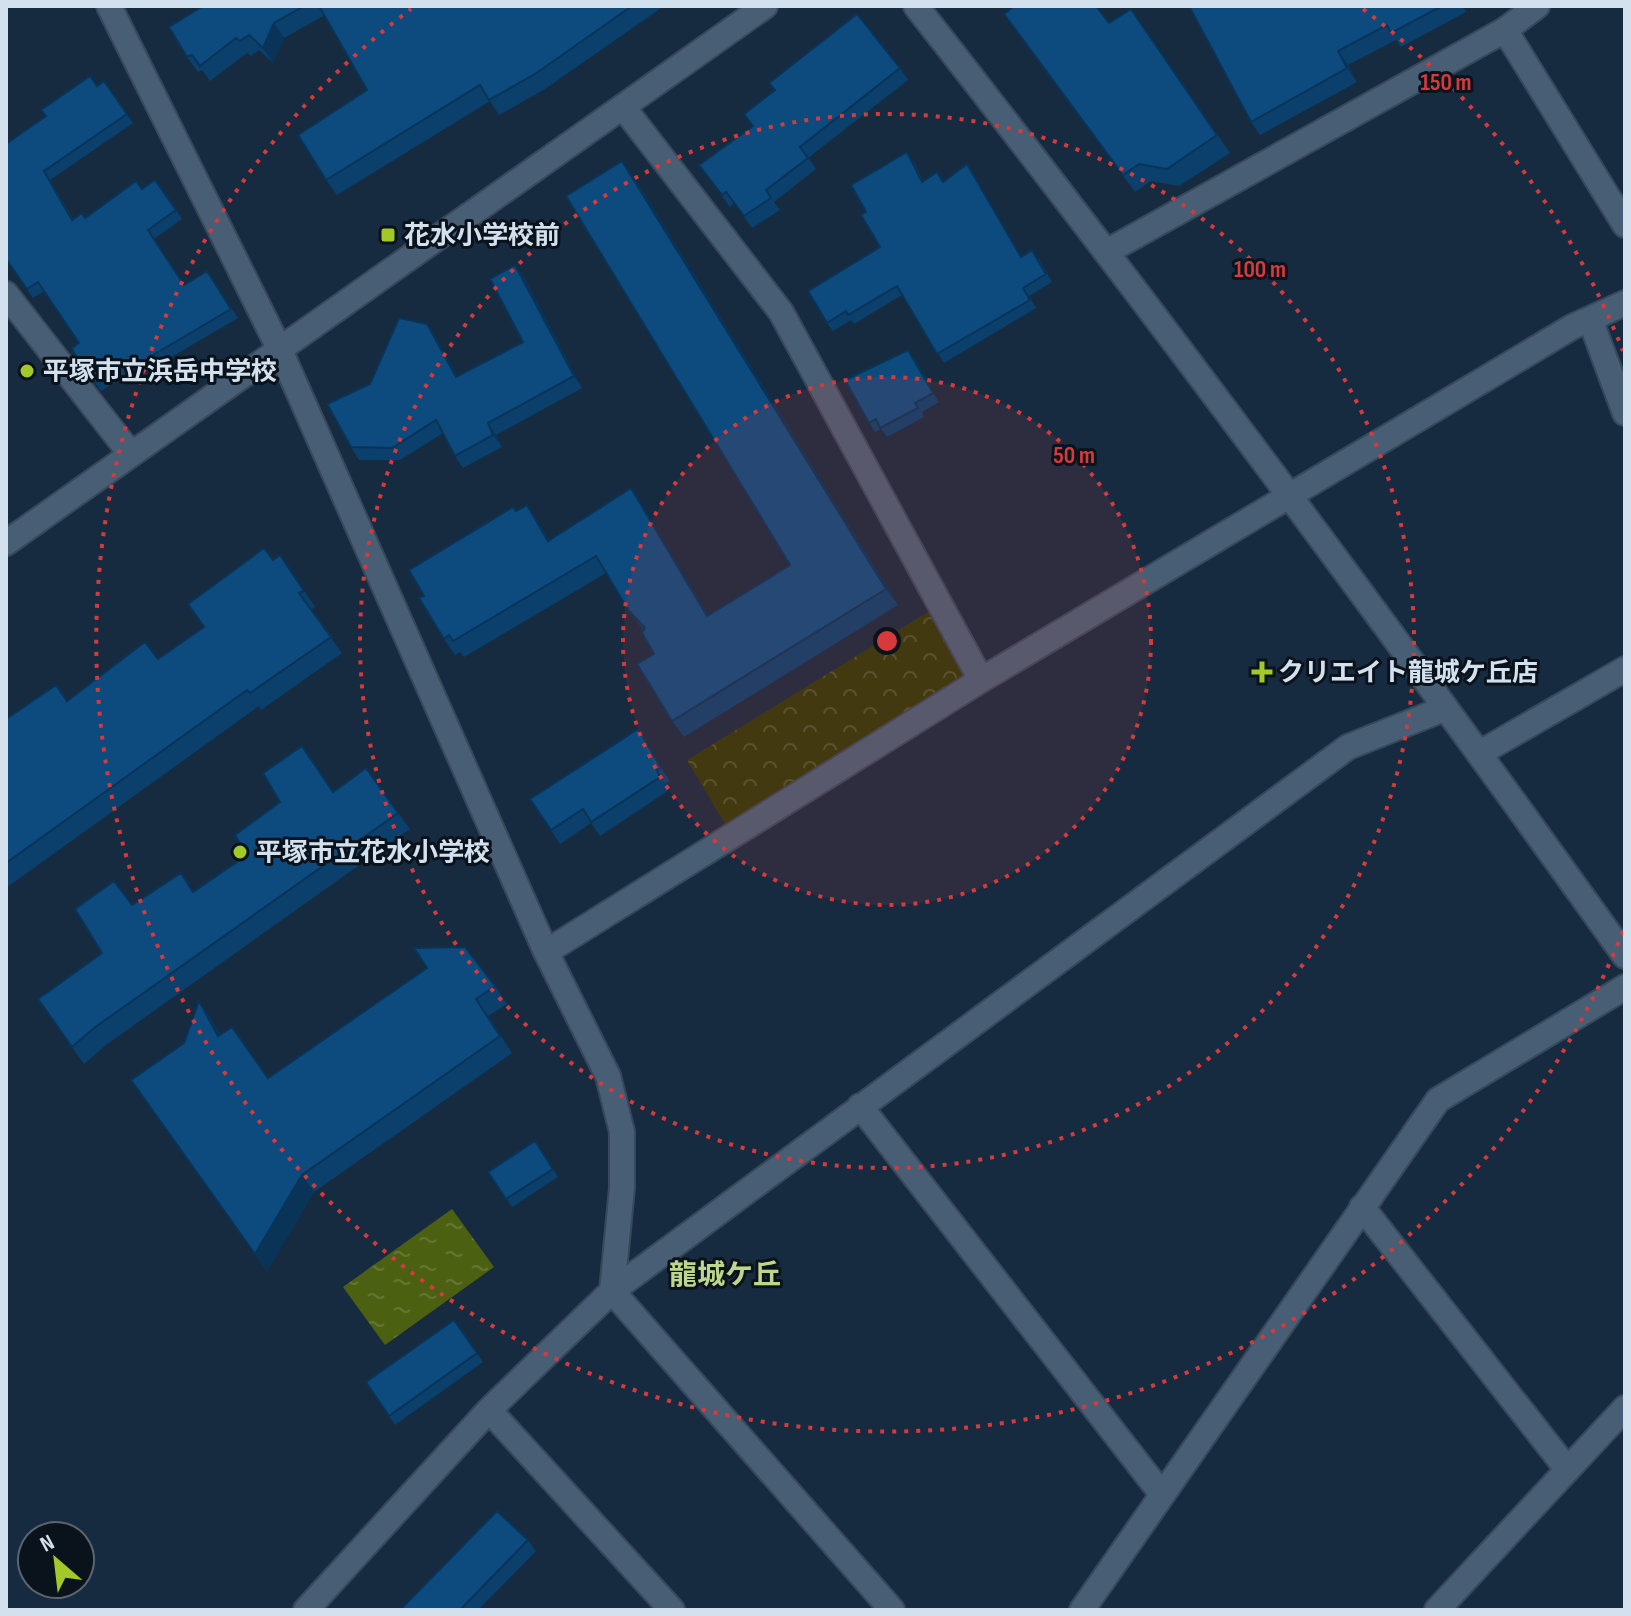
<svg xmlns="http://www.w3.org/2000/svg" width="1631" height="1616" font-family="'Sofia Sans Condensed','Noto Sans JP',sans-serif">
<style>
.park{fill:url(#park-crowns)}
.water{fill:url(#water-ripples)}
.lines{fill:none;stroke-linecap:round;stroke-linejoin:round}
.minor-casing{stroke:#38485a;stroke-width:28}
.minor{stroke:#475e75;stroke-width:24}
.wall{fill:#0b406c}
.shaded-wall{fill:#093458}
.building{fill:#0d4a7d;stroke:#093458;stroke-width:2}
.ring{fill:none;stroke:#d63a3c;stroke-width:4;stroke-dasharray:4 8}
.poi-dot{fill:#a2c928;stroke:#0a131c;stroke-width:3}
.labels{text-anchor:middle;stroke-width:6;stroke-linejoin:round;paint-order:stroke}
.poi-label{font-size:26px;font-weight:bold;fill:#d3e0ed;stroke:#0a131c;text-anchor:start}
.neighbourhood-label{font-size:28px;font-weight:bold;fill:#bed68c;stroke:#0a131c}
.centre{fill:#d63a3c;stroke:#0a131c;stroke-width:4}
.ring-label{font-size:24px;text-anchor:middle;font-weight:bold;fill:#d63a3c;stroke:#0a131c;stroke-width:6;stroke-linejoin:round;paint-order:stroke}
</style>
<defs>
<pattern id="park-crowns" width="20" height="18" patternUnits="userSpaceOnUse" patternTransform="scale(2)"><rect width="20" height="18" fill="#2e3a0b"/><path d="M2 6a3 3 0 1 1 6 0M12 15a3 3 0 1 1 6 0" fill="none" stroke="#4b562f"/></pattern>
<pattern id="water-ripples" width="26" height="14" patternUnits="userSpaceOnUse" patternTransform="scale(2)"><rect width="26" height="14" fill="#4c6011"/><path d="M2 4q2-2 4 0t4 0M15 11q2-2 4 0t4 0" fill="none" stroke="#657634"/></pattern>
</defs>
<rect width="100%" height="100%" fill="#172b40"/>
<path class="park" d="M928,612L974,669L725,824L687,760Z"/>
<path class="water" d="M452,1209L494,1267L385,1345L343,1287Z"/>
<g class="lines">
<defs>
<path id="minor" d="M109,6L279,348L546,952L608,1076L622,1132V1188L612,1291L892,1610
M916,6C1160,317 1395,635 1625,956
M1505,30L1625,225
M623,107L781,312L981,680
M1108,251L1505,30L1537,6
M6,294L130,453
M1590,319L1625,413
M6,543L765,6
M1480,753L1625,669
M546,952L981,680L1572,327L1625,303
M860,1106L1161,1493
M1362,1207L1567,1469
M489,1410L672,1610
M306,1610L489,1410L612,1291L1348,747L1446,708
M1082,1610L1438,1100L1625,987
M1437,1610L1625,1408"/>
</defs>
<use href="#minor" class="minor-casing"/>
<use href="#minor" class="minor"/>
</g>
<path class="wall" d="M203,6H664L545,89L499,115L490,101L337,195L326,180L367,90L325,15L284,38L273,63L259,50L251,56L247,53L210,81L202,70L198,72L187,57Z
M1189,6H1462L1466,12L1401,47L1396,40L1348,65L1357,82L1260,135L1251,122Z
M1131,9L1230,153L1179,186L1151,181L1135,192L1004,14L1109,23Z
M900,68L908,80L808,158L816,169L774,202L780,210L752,228L734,203L730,207L699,165Z
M104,81L133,123L50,180L73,219L85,218L142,189L155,180L182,219L154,239L185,285L207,271L238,318L137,377L133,371L101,391L75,355L79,343L44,291L33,298L6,259V144Z
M913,161L923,181L944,182L967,164L1021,257L1039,259L1052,282L1029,296L1036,308L944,363L902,295L854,324L851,320L833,331L827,323L880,247L866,212Z
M634,177L898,605L684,737L672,721L654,654L644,631L629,611L606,573L464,657L460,652L455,655L444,639L424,596L516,511L527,505L549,540L642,505L708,615L790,565Z
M515,265L524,277L582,388L496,435L502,447L463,468L455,456L443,433L400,460H359L351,447L370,384L427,324L435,336L458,377L523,342Z
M915,359L939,402L922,412L924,417L887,437L881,429L875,432L869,423Z
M273,560L291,571L315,607L311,610L342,653L261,710L259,706L6,888V719L67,701L158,659L204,627Z
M638,729L670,781L666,783L669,790L600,836L591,823L560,844L530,799Z
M366,768L410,829L106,1045L84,1064L38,999L102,953L132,905L193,892L247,855Z
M495,986L507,1004L488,1016L512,1053L314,1192L267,1271L131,1080L184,1043L199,1001L211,1019L220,1034L268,1078Z
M535,1141L558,1177L512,1207L488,1172Z
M454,1320L483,1362L395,1425L366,1382Z
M528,1540L536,1551L478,1610H400Z"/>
<path class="shaded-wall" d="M274,23L284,38L273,63L263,48Z
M1338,51L1348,65L1357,82L1347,68Z
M622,161L634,177L898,605L886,589Z
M967,164L973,173L1027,266L1021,257Z
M515,265L524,277L582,388L574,376Z
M427,324L435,336L465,390L456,377Z
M908,350L915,359L939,402L933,393Z
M488,423L496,435L502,447L493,435Z
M631,488L642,505L719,632L707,616Z
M527,505L538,521L559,557L548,541Z
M638,729L647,743L670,781L661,768Z
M199,1001L211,1019L230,1053L218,1036Z
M302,1175L314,1192L267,1271L255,1254Z"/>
<path class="building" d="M203,6H304L274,23L263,48L249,35L240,41L236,38L200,66L192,55L187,57L169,27Z
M319,6H632L535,74L489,100L480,85L326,180L298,135L367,90Z
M1014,6H1096L1109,23L1131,9L1217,135L1167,169L1139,164L1123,175L1004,14Z
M1189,6H1442L1391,33L1387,25L1338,51L1347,68L1251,122Z
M857,14L900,68L800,147L808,158L766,190L771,198L744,216L726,192L722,195L699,165L753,126L744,114L775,90L769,83Z
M90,76L97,86L104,81L127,114L44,171L72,220L82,213L85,218L136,181L142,189L155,180L176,210L148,230L184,285L207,271L231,309L131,368L127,362L95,383L75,355L72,348L79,343L38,282L27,289L6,259V144L46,116L41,110Z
M907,152L922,182L937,172L943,182L967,164L1021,257L1032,250L1046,274L1023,288L1030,300L937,354L897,286L848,315L846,311L827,323L808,291L880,247L861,215L866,212L851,185Z
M622,161L886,589L672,721L637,664L654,654L642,633L645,628L629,611L596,556L453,641L449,635L444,639L419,598L424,596L409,570L513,507L516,511L527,505L548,541L631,488L707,616L790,565L566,196Z
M515,265L574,376L488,423L493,435L455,456L436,420L392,448L351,447L327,404L370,384L399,318L427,324L456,377L523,342L490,279Z
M908,350L933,393L915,403L918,408L880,428L876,419L869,423L845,380Z
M264,548L273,560L280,555L304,591L299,593L331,637L250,693L247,690L6,863V719L56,685L67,701L145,642L158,659L204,627L188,604Z
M638,729L661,768L657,770L660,777L591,822L583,809L551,830L530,799Z
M302,746L333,792L366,768L398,813L94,1028L72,1047L38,999L102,953L75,909L114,881L132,905L181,873L193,892L247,855L235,835L280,802L263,773Z
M465,947L495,986L476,999L500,1036L302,1175L255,1254L131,1080L184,1043L199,1001L218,1036L232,1027L268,1078L427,968L414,948Z
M535,1141L553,1169L506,1199L488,1172Z
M454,1320L477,1353L389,1416L366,1382Z
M497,1511L528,1540L460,1610H400Z"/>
<circle cx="887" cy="641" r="264" fill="#d63a3c" fill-opacity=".12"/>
<g class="ring">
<circle cx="887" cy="641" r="264"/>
<circle cx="887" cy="641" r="527"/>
<path d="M1623 931A791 791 0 1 1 411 9M1363 9A791 791 0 0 1 1623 351"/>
</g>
<g class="poi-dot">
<rect x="380" y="227" width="16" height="16" rx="4"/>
<circle cx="27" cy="371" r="8"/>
<path d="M1258 660h8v8h8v8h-8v8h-8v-8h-8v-8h8z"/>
<circle cx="240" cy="852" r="8"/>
</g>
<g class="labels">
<g class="poi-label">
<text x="404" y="244">花水小学校前</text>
<text x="43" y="380">平塚市立浜岳中学校</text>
<text x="1278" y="681">クリエイト龍城ケ丘店</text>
<text x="256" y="861">平塚市立花水小学校</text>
</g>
<g class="neighbourhood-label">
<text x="725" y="1284">龍城ケ丘</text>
</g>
</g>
<circle cx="887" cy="641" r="12" class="centre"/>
<g class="ring-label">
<text x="1446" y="90">150 m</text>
<text x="1260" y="277">100 m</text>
<text x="1074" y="463">50 m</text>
</g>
<rect width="1631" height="1616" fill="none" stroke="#d3e0ed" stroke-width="16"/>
<g transform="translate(56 1560) rotate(332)"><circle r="38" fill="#0a131c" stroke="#5a6570" stroke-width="2"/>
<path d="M0-6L14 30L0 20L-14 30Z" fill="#a2c928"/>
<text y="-12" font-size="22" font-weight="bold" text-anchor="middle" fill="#d3e0ed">N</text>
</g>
</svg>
